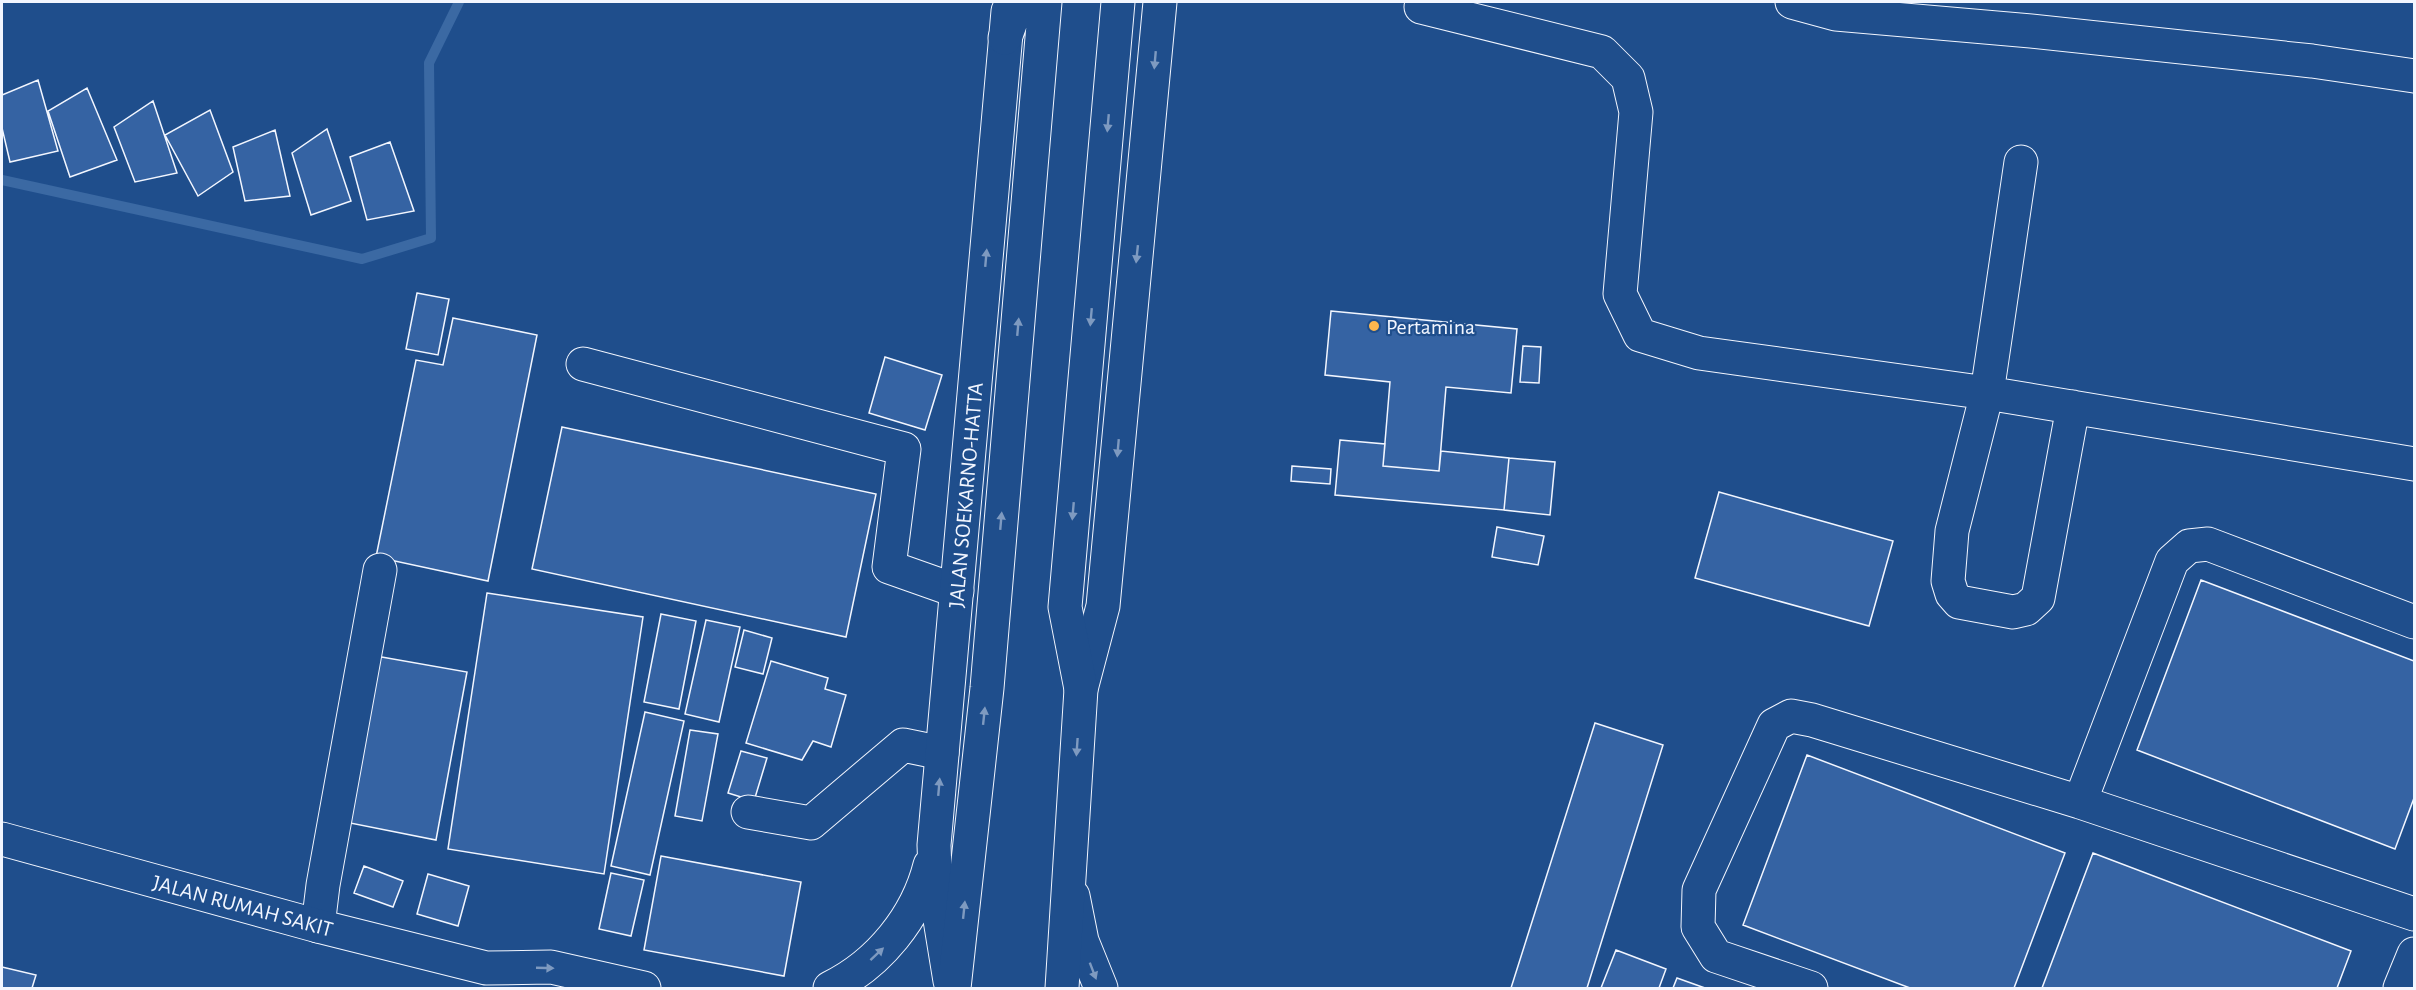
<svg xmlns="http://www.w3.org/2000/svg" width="2416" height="990" font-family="'Alegreya Sans',sans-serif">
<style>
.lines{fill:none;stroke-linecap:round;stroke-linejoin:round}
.stream{stroke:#3b69a3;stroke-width:10}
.building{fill:#3563a3;stroke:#f2f6ff;stroke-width:1.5}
.minor-casing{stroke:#f2f6ff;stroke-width:35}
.major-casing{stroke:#f2f6ff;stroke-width:35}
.highway-casing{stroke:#f2f6ff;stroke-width:35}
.minor{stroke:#1f4e8c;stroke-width:33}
.major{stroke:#1f4e8c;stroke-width:33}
.highway{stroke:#1f4e8c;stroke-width:33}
.oneway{fill:#7e9ac0}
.poi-dot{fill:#ffb74d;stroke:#1f4e8c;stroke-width:2}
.labels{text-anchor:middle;stroke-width:4.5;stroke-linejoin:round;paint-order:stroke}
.poi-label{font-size:22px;fill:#f2f6ff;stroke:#1f4e8c;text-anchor:start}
.street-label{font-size:22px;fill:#f2f6ff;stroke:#1f4e8c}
</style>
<rect width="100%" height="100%" fill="#1f4e8c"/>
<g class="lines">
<path class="stream" d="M2,180L362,259L431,238L429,63L459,2"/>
</g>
<path class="building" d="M38,80L58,151L10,162L2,128V95Z
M87,88L117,160L70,177L48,111Z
M153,101L177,173L135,182L114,127Z
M210,110L233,172L198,196L165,135Z
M327,129L351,201L311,215L292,153Z
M275,130L290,196L245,201L233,147Z
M390,142L414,211L367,220L350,157Z
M417,293L449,299L438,355L406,349Z
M1331,311L1517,329L1511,393L1446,387L1439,471L1383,466L1390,382L1325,375Z
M453,318L537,335L488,581L376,557L416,360L443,365Z
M1523,346L1541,347L1539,383L1520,382Z
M885,357L942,375L925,430L869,413Z
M562,427L876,494L846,637L532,569Z
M1340,440L1385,444L1383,466L1439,471L1441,451L1509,458L1504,510L1335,495Z
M1509,458L1555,462L1550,515L1504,510Z
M1292,466L1331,469L1330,484L1291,481Z
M1719,492L1893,541L1869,626L1695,578Z
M1497,527L1544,536L1538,565L1492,557Z
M2201,580L2414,661V798L2395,849L2137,750Z
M487,593L643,617L604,874L448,849Z
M661,614L696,621L679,709L644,702Z
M706,620L740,627L719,722L685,714Z
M744,630L772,638L763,674L735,667Z
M376,656L467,672L436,840L345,822Z
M771,661L828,678L825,689L846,695L831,747L813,741L802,760L746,743Z
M645,712L684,721L650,875L611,866Z
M1595,723L1663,745L1587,988H1511Z
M690,730L718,734L702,821L675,816Z
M741,751L767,758L754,801L728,793Z
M1807,755L2065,853L2014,988H1910L1743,925Z
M2093,853L2351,951L2337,988H2042Z
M661,856L801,882L784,976L644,950Z
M364,866L403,881L393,907L354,893Z
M611,873L644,880L631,936L599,929Z
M428,874L469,886L458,926L417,914Z
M1616,950L1666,969L1659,988H1601Z
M2,967L36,975L32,988H2Z
M1677,978L1705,988H1673Z"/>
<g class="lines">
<defs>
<path id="minor" d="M1423,2L1421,7L1602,52L1628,78L1636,112L1620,294L1640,335L1699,353L1987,393L2414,464
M1792,2L1836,14L2031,31L2312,61L2414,76
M2021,162L1987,393L1952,531L1948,581L1952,594L1959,602L2013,612L2026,609L2038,598L2073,407
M583,364L904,449L889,567L957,591
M2080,802L2172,561L2189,546L2208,544L2414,622
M748,812L811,823L903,745L942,753
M318,926L323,885L380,570
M1811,988L1716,956L1698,927L1699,890L1774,725L1791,716L1812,720L2080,802L2414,914
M2400,988L2414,954"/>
<path id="major" d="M1081,689L1103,606L1160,2
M2,839L318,926L486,968L551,967L644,988
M1073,896L1082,941L1101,988
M950,981L936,895L934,845L1008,11
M830,988C879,964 917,917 930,865"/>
<path id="highway" d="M1005,38L1018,2
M954,988L987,688L1045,2
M1062,988L1081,689L1065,607L1118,2"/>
</defs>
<use href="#minor" class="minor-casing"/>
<use href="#major" class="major-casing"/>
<use href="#highway" class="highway-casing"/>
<use href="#minor" class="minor"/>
<use href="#major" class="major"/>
<use href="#highway" class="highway"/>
</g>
<defs><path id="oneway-solid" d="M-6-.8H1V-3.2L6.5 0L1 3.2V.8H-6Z" transform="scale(1.5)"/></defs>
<g class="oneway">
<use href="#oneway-solid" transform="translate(1155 60) rotate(95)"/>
<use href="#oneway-solid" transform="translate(1108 123) rotate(95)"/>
<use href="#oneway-solid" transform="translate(1137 254) rotate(96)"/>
<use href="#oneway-solid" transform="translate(986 258) rotate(-85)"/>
<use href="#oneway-solid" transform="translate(1091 317) rotate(95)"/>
<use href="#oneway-solid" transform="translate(1018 327) rotate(-85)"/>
<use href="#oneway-solid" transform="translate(1118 448) rotate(95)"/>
<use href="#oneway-solid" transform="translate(1073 511) rotate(95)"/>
<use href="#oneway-solid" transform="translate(1001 521) rotate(-85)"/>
<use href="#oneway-solid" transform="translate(984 716) rotate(-84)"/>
<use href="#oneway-solid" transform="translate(1077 747) rotate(94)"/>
<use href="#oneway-solid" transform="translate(939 787) rotate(-85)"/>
<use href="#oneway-solid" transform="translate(964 910) rotate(-84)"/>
<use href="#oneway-solid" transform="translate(877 954) rotate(-43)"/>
<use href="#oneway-solid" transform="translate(545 968) rotate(2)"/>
<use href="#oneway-solid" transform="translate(1093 971) rotate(69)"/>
</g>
<circle class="poi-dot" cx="1374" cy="326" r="6"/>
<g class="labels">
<g class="poi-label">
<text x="1386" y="334">Pertamina</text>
</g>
<g class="street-label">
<text transform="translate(965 495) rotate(-85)" y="8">JALAN SOEKARNO-HATTA</text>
<text transform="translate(243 905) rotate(15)" y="8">JALAN RUMAH SAKIT</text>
</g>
</g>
<rect width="2416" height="990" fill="none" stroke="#f2f6ff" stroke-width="6"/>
</svg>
